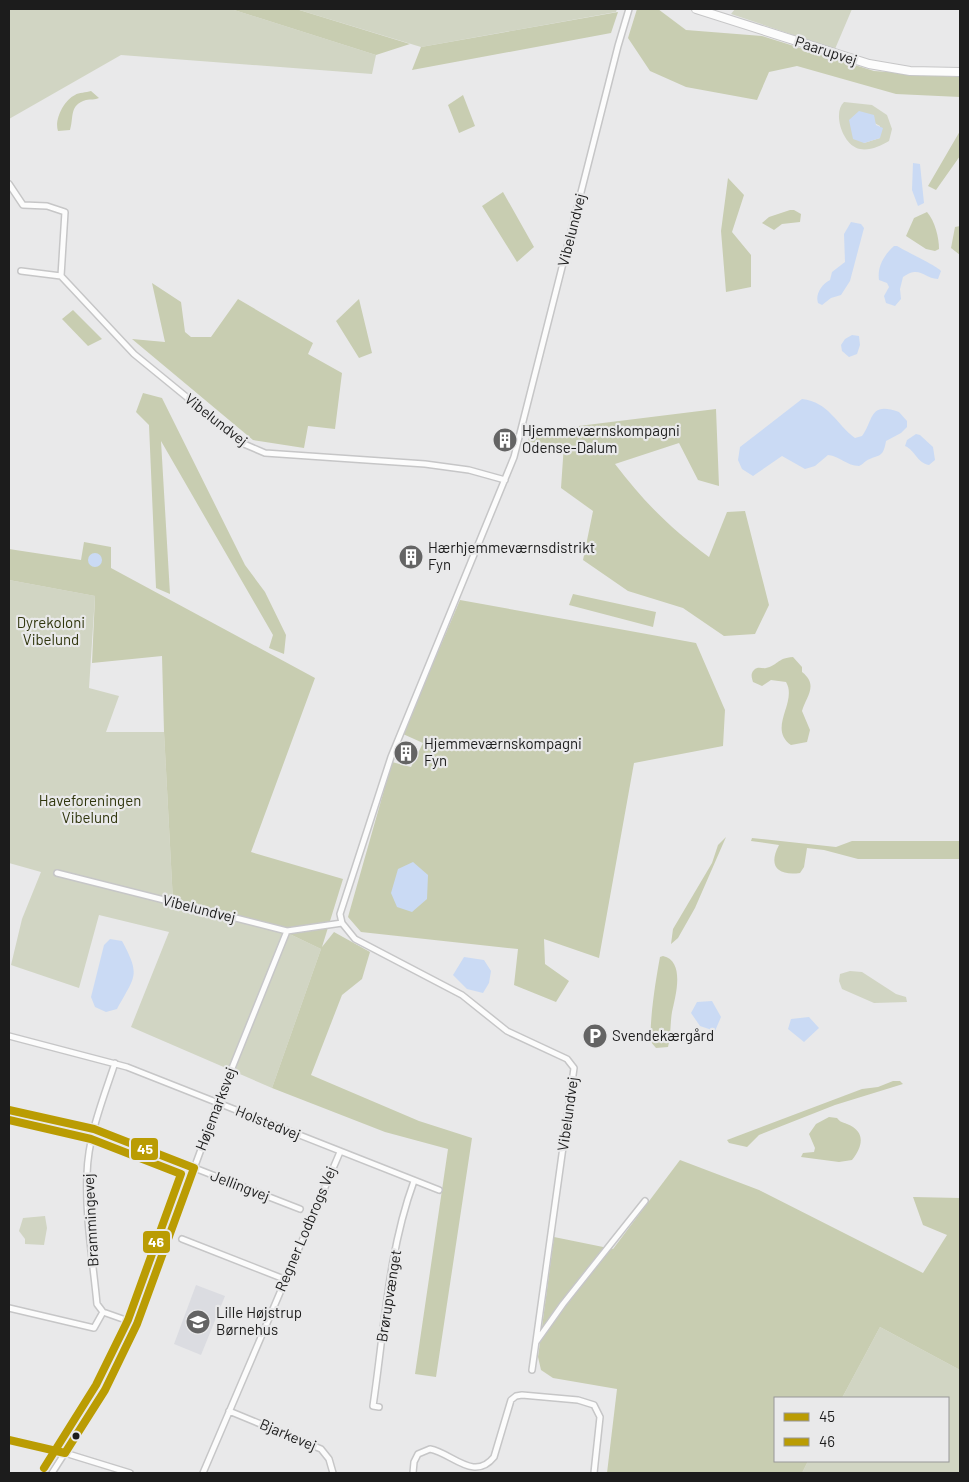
<svg xmlns="http://www.w3.org/2000/svg" width="969" height="1482" font-family="Barlow,sans-serif">
<style>
.built{fill:#dbdce1}
.green{fill:#d1d5c3;fill-rule:evenodd}
.forest{fill:#c8cdb1}
.water{fill:#cadaf4}
.lines{fill:none;stroke-linecap:round;stroke-linejoin:round}
.street-casing{stroke:#c6c6c7;stroke-width:8}
.secondary-casing{stroke:#c6c6c7;stroke-width:10}
.street{stroke:#fcfcfc;stroke-width:5}
.secondary{stroke:#fcfcfc;stroke-width:8}
.bus-1-casing{stroke:#e9e9ea;stroke-width:11}
.bus-2-casing{stroke:#e9e9ea;stroke-width:11}
.bus-1{stroke:#ba9c03;stroke-width:8}
.bus-2{stroke:#ba9c03;stroke-width:8}
.bus-dot{fill:#1c1c1c;stroke:#e9e9ea;stroke-width:2}
.labels{text-anchor:middle;stroke-width:4.5;stroke-linejoin:round;paint-order:stroke}
.street-label{font-size:15px;fill:#1c1c1c;stroke:#e9e9ea}
.poi-label{font-size:15px;fill:#1c1c1c;stroke:#e9e9ea;text-anchor:start}
.park-label{font-size:15px;fill:#30360d;stroke:#e9e9ea}
.line-badge{stroke:#e9e9ea;stroke-width:2}
.badge-label{font-size:14px;text-anchor:middle;font-weight:bold;fill:#fff}
</style>
<rect width="100%" height="100%" fill="#e9e9ea"/>
<path class="built" d="M196,1285L225,1296L201,1355L174,1344Z"/>
<path class="green" d="M9,9H231L376,55L372,74L121,55L9,119Z
M296,9H617L616,12L421,47Z
M735,9H852L835,49L731,14Z
M844,102L872,105L887,115L892,129L889,141C881,146 869,151 860,149C843,146 832,113 844,102ZM858,114L880,126V138L864,143L852,118Z
M9,580L95,596L89,688L119,696L106,732H164L173,902L275,927L321,949L272,1088L131,1027L169,932L99,915L79,988L11,965L22,919L41,872L9,863Z
M850,971L862,972L896,994L906,997L907,1002L874,1003L842,989L839,981L840,974Z
M45,1216L47,1228L44,1245L25,1244V1239L19,1231L23,1218Z
M880,1327L960,1370V1473H802L808,1461H948V1398H842Z"/>
<path class="forest" d="M231,9H296L410,44L376,55Z
M637,9H658L686,30L762,36L874,71L960,77V97L896,94L797,66L769,72L757,100L686,87L650,71L628,38Z
M618,12L611,33L412,70L421,47Z
M91,91L99,98C95,100 91,99 86,100C69,105 74,117 70,130L58,131C54,120 64,100 75,95C79,92 86,93 91,91Z
M463,95L475,126L459,133L448,105Z
M960,131V156L936,190L928,186Z
M728,178L744,195L732,232L751,255V287L726,292L721,231Z
M503,192L534,247L517,262L482,206Z
M790,210H794L801,214L800,222L782,224L774,230L762,223L769,217Z
M927,212C935,221 939,238 939,249L935,251L926,249L906,236L914,218Z
M960,226V255L951,248L955,227Z
M152,283L181,302L185,332L191,337H211L238,299L313,343L308,354L342,373L335,429L308,426L304,448L253,440L132,339L165,342Z
M359,299L372,353L359,358L336,321Z
M73,310L102,339L88,346L62,319Z
M143,393L162,398L245,565L265,592L286,635L284,654L269,648L273,635L161,441L170,594L156,588L149,425L136,412Z
M716,409L719,486L698,480L679,443L615,464C644,502 670,528 709,557L727,512L745,511L769,605L755,634L724,636L683,608L628,591L583,560L593,511L561,488L564,444L528,442L530,432Z
M84,542L111,547V568L315,678L251,852L343,879L322,947L334,932L370,952L362,979L342,995L311,1075L419,1121L472,1138L436,1377L415,1374L448,1149L385,1132L272,1088L321,949L275,927L173,902L164,732L162,656L92,663L95,596L9,580V549L81,560Z
M573,594L656,612L653,627L569,605Z
M460,600L696,643L725,710L723,746L634,763L599,958L544,939L545,964L569,981L556,1002L514,985L518,949L361,932L348,917L392,762L411,767L423,743L403,734Z
M793,657L802,667V672C819,685 806,697 802,711L810,730L807,742L791,745C767,728 798,702 786,682L771,680L762,686L753,682C752,678 750,674 754,670C758,666 762,669 766,668C777,666 777,658 793,657Z
M726,837L695,908L678,938L671,944L673,929L712,863L718,845Z
M752,838L836,847L852,841H960V859H858L824,850L807,848L804,867L800,873C777,876 768,866 779,845L751,841Z
M663,956C686,961 675,998 672,1012C670,1024 671,1036 668,1047L656,1048L651,1042C649,1022 656,978 660,957Z
M893,1081H900L903,1084L835,1105L769,1131L759,1135L747,1147L729,1143L727,1140L862,1089L878,1087Z
M829,1117L837,1118C840,1122 842,1122 847,1124C867,1132 862,1147 852,1160L839,1162L801,1157L803,1153L814,1152L815,1148L809,1134L816,1124Z
M680,1160L759,1190L923,1273L947,1235L923,1225L913,1197L960,1198V1370L880,1327L842,1398H775V1461H808L802,1473H607L617,1389L553,1378L541,1370L538,1357L554,1237L613,1249Z"/>
<path class="water" d="M859,111L874,115L876,125L883,128L880,138L864,143L853,139L849,120Z
M913,163L920,164L924,203L918,206L912,190Z
M851,222L861,224L864,228L850,281L841,295L831,298L822,305L818,303C815,294 822,284 830,280L832,272L845,262L844,234Z
M894,246H897C905,251 939,267 941,271L938,279C923,278 920,265 903,277L900,289L901,299L895,306L886,303L884,296L889,287L887,283L879,280C877,267 884,255 894,246Z
M852,335L859,336L860,345L857,354L849,357L842,351L841,345L845,339Z
M802,399C829,402 836,424 855,438L862,436C874,421 868,401 899,412L907,421V427L901,433L886,441C883,460 877,454 866,461C863,463 862,465 859,466C847,466 840,456 828,455L815,466L805,469L782,456L753,476L742,469L738,460L740,447Z
M916,434L920,435L933,447L935,460L929,465C917,463 915,450 905,446L907,440Z
M88 560a7 7 0 1 1 14 0a7 7 0 1 1-14 0Z
M413,862L428,875L427,899L412,912L397,907L391,893L398,869Z
M110,939L122,941C141,976 135,976 117,1009L106,1012L95,1007L91,997L104,945Z
M464,957L484,960L491,971L489,983L483,993L467,989L453,975Z
M712,1001L721,1017L715,1031L700,1026L691,1013L697,1002Z
M809,1017L819,1028L804,1042L788,1029L791,1019Z"/>
<g class="lines">
<defs>
<path id="street" d="M9,184L23,205L47,206L65,212L61,276
M21,271L61,276L134,354L244,444L265,453L425,464L469,470L505,480
M57,873L287,931L342,923
M9,1036L127,1067L439,1190
M115,1063C103,1099 88,1136 87,1174C85,1217 93,1261 97,1304L103,1312L137,1324
M9,1110L94,1129L300,1209
M182,1239L284,1279
M9,1308L94,1328L103,1312
M536,1342L563,1304L645,1201
M532,1370L574,1068L567,1059L507,1031L462,995L355,939L342,923L340,914L391,757L514,457L618,46L629,9
M379,1407L373,1406C384,1332 388,1252 414,1181
M229,1411L321,1449L329,1459L333,1473
M9,1440L65,1453L130,1473
M52,1473L105,1390L137,1324L218,1103L287,931
M203,1473L340,1152
M413,1473L414,1462L418,1454L430,1449C452,1453 474,1482 494,1457L511,1400L516,1396L522,1395L578,1400L594,1405L600,1417L594,1473"/>
<path id="secondary" d="M696,9L869,64L910,71L960,72"/>
</defs>
<use href="#street" class="street-casing"/>
<use href="#secondary" class="secondary-casing"/>
<use href="#street" class="street"/>
<use href="#secondary" class="secondary"/>
<defs>
<path id="bus-1" d="M9,1110L94,1129L194,1168L137,1324L105,1390L65,1453L9,1440"/>
<path id="bus-2" d="M9,1120L91,1139L181,1174L128,1320L96,1385L44,1468"/>
</defs>
<use href="#bus-1" class="bus-1-casing"/>
<use href="#bus-2" class="bus-2-casing"/>
<use href="#bus-1" class="bus-1"/>
<use href="#bus-2" class="bus-2"/>
</g>
<defs>
<symbol id="building-disc" viewBox="-11 -11 22 22"><circle r="9.5" fill="#646464" stroke="#e9e9ea"/><path d="M-4-6H4V6H1V3H-1V6H-4ZM-2.5-4.3h1.7v1.8h-1.7ZM.8-4.3h1.7v1.8H.8ZM-2.5-1h1.7V.8h-1.7ZM.8-1h1.7V.8H.8Z" fill="#fff"/></symbol>
<symbol id="parking-disc" viewBox="-11 -11 22 22"><circle r="9.5" fill="#646464" stroke="#e9e9ea"/><path d="M-3.5-5.5H1a3.5 3.5 0 0 1 0 7H-1V5.5H-3.5ZM-1-3.4V-.6H.8a1.4 1.4 0 0 0 0-2.8Z" fill="#fff"/></symbol>
<symbol id="school-disc" viewBox="-11 -11 22 22"><circle r="9.5" fill="#646464" stroke="#e9e9ea"/><path d="M0-5L7-2L0 1L-7-2ZM-4 1L0 2.5L4 1V4Q0 6-4 4Z" fill="#fff"/></symbol>
</defs>
<g fill-rule="evenodd">
<use href="#building-disc" x="491" y="426" width="28" height="28"/>
<use href="#building-disc" x="397" y="543" width="28" height="28"/>
<use href="#building-disc" x="392" y="739" width="28" height="28"/>
<use href="#parking-disc" x="581" y="1022" width="28" height="28"/>
<use href="#school-disc" x="184" y="1308" width="28" height="28"/>
</g>
<circle class="bus-dot" cx="76" cy="1436" r="4.5"/>
<g class="labels">
<g class="street-label">
<text transform="translate(826 51) rotate(18)" y="5">Paarupvej</text>
<text transform="translate(572 230) rotate(-76)" y="5">Vibelundvej</text>
<text transform="translate(216 420) rotate(38)" y="5">Vibelundvej</text>
<text transform="translate(199 909) rotate(14)" y="5">Vibelundvej</text>
<text transform="translate(216 1109) rotate(-69)" y="5">Højemarksvej</text>
<text transform="translate(568 1114) rotate(-82)" y="5">Vibelundvej</text>
<text transform="translate(268 1123) rotate(22)" y="5">Holstedvej</text>
<text transform="translate(240 1186) rotate(21)" y="5">Jellingvej</text>
<text transform="translate(91 1220) rotate(-93)" y="5">Brammingevej</text>
<text transform="translate(306 1229) rotate(-67)" y="5">Regner Lodbrogs Vej</text>
<text transform="translate(389 1296) rotate(-81)" y="5">Brørupvænget</text>
<text transform="translate(288 1435) rotate(23)" y="5">Bjarkevej</text>
</g>
<g class="poi-label">
<text x="522" y="436">Hjemmeværnskompagni<tspan x="522" dy="17">Odense-Dalum</tspan></text>
<text x="428" y="553">Hærhjemmeværnsdistrikt<tspan x="428" dy="17">Fyn</tspan></text>
<text x="424" y="749">Hjemmeværnskompagni<tspan x="424" dy="17">Fyn</tspan></text>
<text x="612" y="1041">Svendekærgård</text>
<text x="216" y="1318">Lille Højstrup<tspan x="216" dy="17">Børnehus</tspan></text>
</g>
<g class="park-label">
<text x="51" y="628">Dyrekoloni<tspan x="51" dy="17">Vibelund</tspan></text>
<text x="90" y="806">Haveforeningen<tspan x="90" dy="17">Vibelund</tspan></text>
</g>
</g>
<g class="line-badge">
<rect x="130" y="1137" width="29" height="24" rx="5" fill="#ba9c03"/>
<rect x="142" y="1230" width="29" height="24" rx="5" fill="#ba9c03"/>
</g>
<g class="badge-label">
<text x="145" y="1154">45</text>
<text x="156" y="1247">46</text>
</g>
<rect width="969" height="1482" fill="none" stroke="#1c1c1c" stroke-width="20"/>
<rect x="774" y="1397" width="175" height="65" fill="#e9e9ea" stroke="#979798"/>
<rect x="784" y="1413" width="25" height="8" fill="#ba9c03" stroke="#979798"/>
<text x="819" y="1422" font-size="15" fill="#1c1c1c">45</text>
<rect x="784" y="1438" width="25" height="8" fill="#ba9c03" stroke="#979798"/>
<text x="819" y="1447" font-size="15" fill="#1c1c1c">46</text>
</svg>
